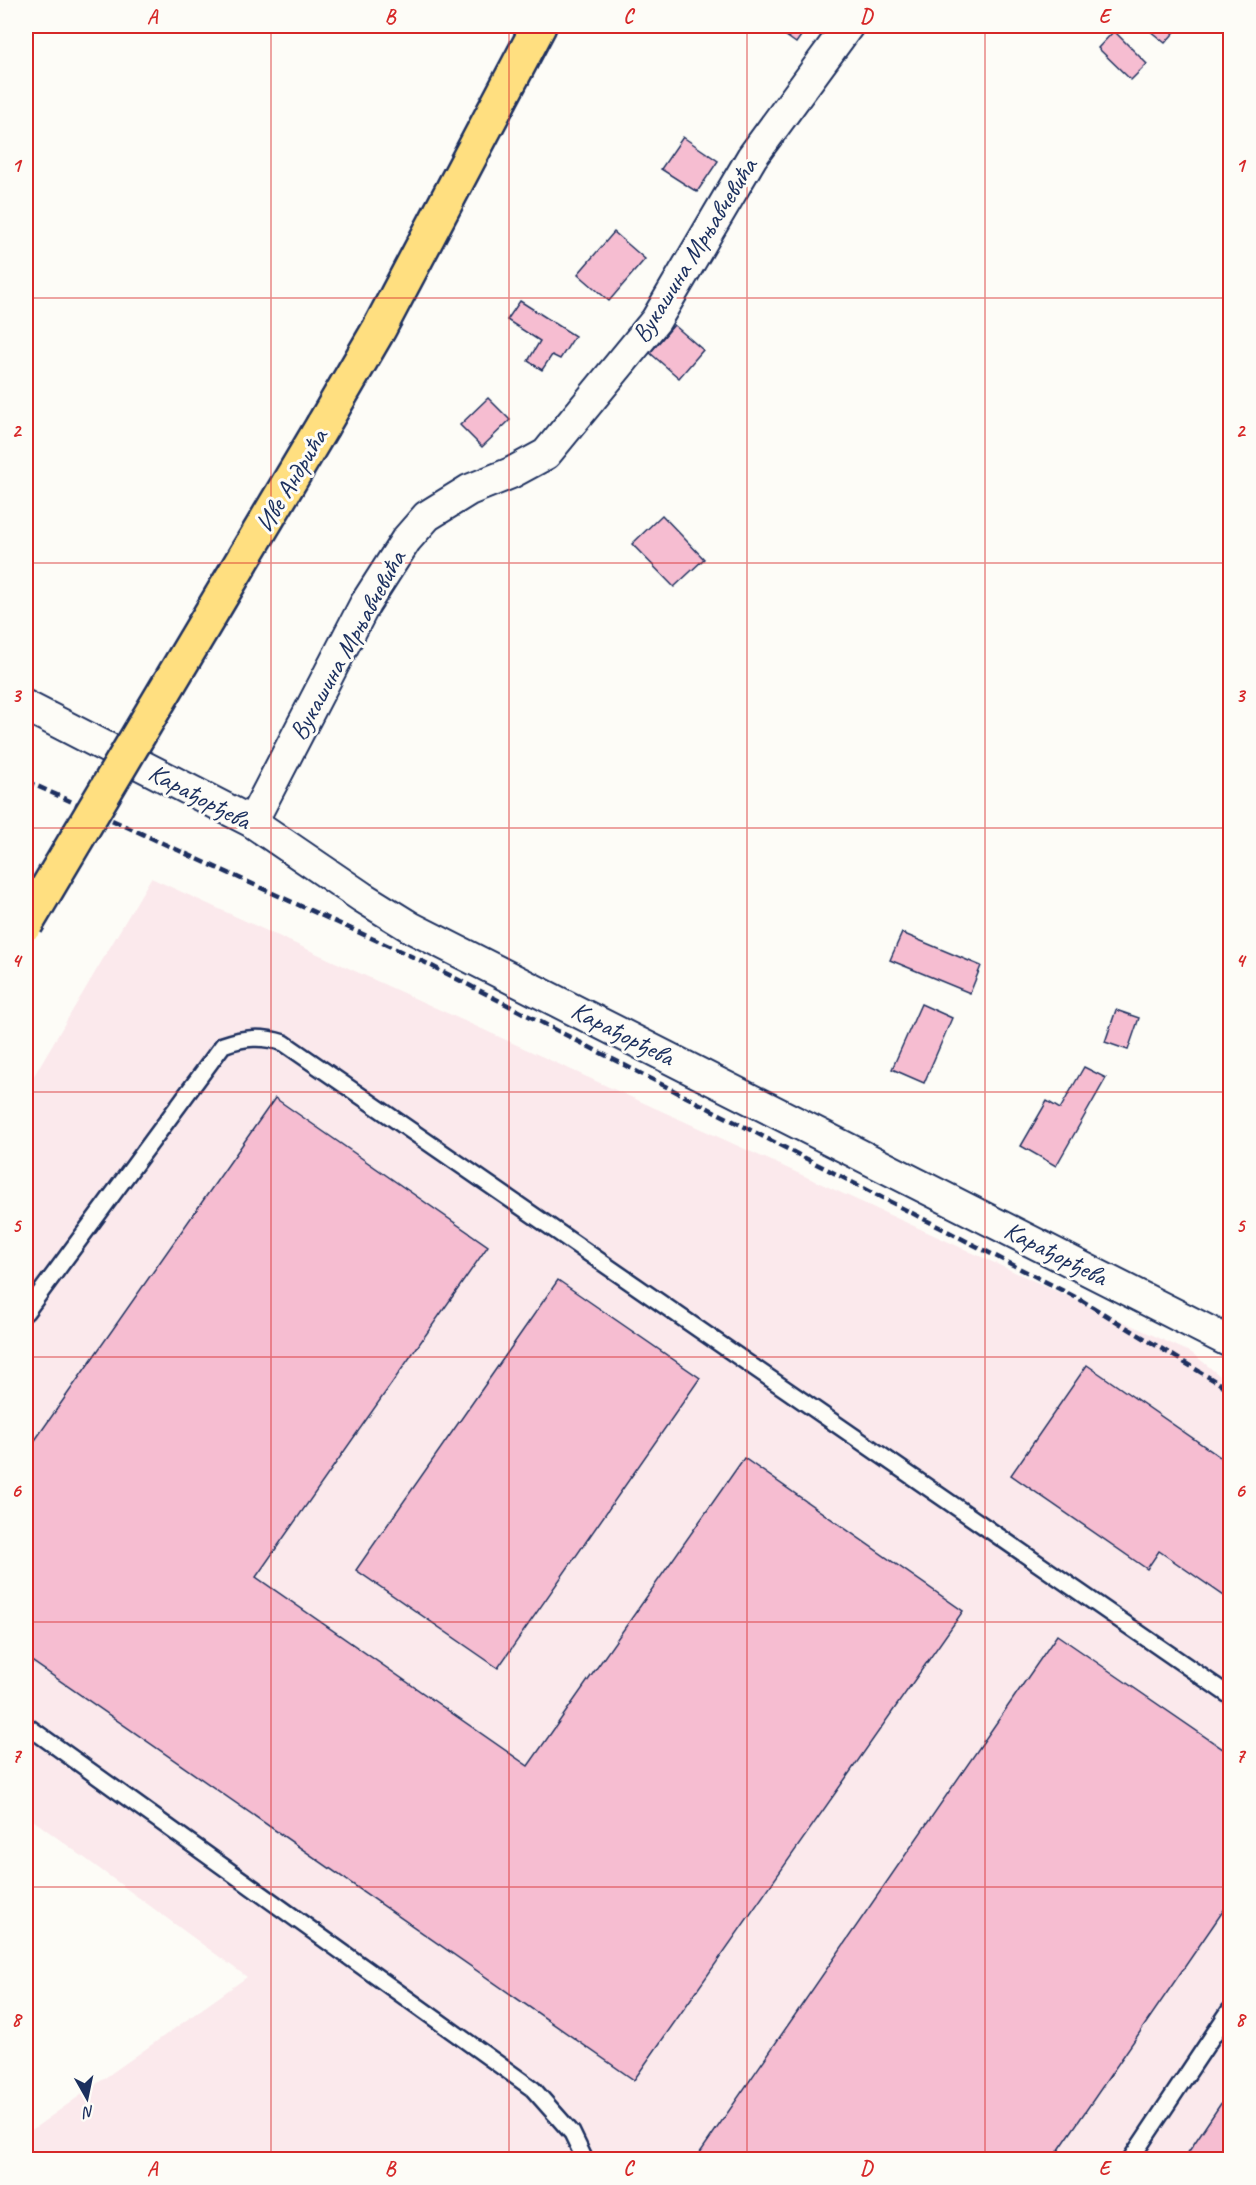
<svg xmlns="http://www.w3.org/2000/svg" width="1256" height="2185" font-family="Caveat,sans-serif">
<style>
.built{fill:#fbe9ec}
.building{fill:#f6bdd1;stroke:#1b2f5e;stroke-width:1.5}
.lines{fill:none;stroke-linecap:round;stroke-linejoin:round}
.service-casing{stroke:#1b2f5e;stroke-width:20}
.minor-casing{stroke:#1b2f5e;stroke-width:34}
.primary-casing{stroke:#1b2f5e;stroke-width:38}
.service{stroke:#fdfcf7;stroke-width:15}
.minor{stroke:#fdfcf7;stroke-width:30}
.primary{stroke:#ffdf80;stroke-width:33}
.rail{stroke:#1b2f5e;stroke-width:4.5;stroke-dasharray:9 4.5;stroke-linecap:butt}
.primary-bridge-casing{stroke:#1b2f5e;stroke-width:38;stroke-linecap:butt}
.primary-bridge{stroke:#ffdf80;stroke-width:33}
.grid{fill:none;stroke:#d62828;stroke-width:1.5;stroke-opacity:0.55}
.labels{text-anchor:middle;stroke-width:6;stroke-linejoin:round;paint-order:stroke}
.street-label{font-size:26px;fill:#1b2f5e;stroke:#fdfcf7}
.neatline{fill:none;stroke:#d62828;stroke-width:2}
.grid-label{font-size:20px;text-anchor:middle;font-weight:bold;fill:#d62828}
</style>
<rect width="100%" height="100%" fill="#fdfcf7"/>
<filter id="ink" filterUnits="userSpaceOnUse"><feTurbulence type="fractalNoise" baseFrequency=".0167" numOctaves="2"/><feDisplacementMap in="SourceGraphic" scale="12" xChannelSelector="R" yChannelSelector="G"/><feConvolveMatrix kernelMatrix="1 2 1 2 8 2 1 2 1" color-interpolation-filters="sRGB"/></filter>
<g filter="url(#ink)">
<path class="built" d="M151,878L1192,1353L1230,1384V2159H26V2134L247,1977L26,1815V1089Z"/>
<path class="building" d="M772,26H808L796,43Z
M1144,26H1180L1165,43Z
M1114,31L1147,64L1131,80L1098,48Z
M683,137L718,161L697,192L661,169Z
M614,232L645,259L609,301L578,274Z
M520,301L575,336L560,359L552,355L542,370L528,361L540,341L507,320Z
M674,325L703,350L679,378L650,353Z
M488,398L510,420L482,447L460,425Z
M662,515L704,559L674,587L632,544Z
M902,933L981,966L970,993L890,960Z
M921,1004L952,1018L924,1083L892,1069Z
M1116,1010L1139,1018L1128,1050L1105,1042Z
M1084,1067L1106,1078L1056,1166L1021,1146L1047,1101L1060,1109Z
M275,1098L488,1246L256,1577L528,1766L744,1458L963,1611L634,2080L26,1657V1453Z
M558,1280L700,1378L498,1668L356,1570Z
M1087,1365L1230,1464V1600L1159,1551L1147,1569L1011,1475Z
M1057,1635L1230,1754V1901L1052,2160H695Z
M1230,2090V2160H1183Z"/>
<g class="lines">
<defs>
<path id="service" d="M26,1312L223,1045C245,1037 262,1036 284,1043L1230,1696
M26,1725L533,2089L572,2133L585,2160
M1130,2160L1230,2010"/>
<path id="minor" d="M26,706L252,822L362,897L412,928L1230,1342
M252,822L365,604L406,540L427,516L469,490L511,473L546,454L656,320L752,157L848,26"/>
<path id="primary" d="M323,425L379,329L539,26"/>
</defs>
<use href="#service" class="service-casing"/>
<use href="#minor" class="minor-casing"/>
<use href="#primary" class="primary-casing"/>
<use href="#service" class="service"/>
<use href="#minor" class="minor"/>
<use href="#primary" class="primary"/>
<path class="rail" d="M26,781L424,962L1081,1300L1230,1390"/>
<defs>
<path id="primary-bridge" d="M26,924L323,425"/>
</defs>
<use href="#primary-bridge" class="primary-bridge-casing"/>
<use href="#primary-bridge" class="primary-bridge"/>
</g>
</g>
<path class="grid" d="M271,26V2160M509,26V2160M747,26V2160M985,26V2160M26,298H1230M26,563H1230M26,828H1230M26,1092H1230M26,1357H1230M26,1622H1230M26,1887H1230"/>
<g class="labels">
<g class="street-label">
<text transform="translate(694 250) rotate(-58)" y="9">Вукашина Мрњавчевића</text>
<text transform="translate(291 480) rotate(-59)" y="9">Иве Андрића</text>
<text transform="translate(347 645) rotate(-61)" y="9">Вукашина Мрњавчевића</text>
<text transform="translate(200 796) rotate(28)" y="9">Карађорђева</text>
<text transform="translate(623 1033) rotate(27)" y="9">Карађорђева</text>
<text transform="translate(1056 1253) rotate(27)" y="9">Карађорђева</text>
</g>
</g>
<rect width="1256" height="2185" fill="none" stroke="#fdfcf7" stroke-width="66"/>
<g transform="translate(87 2098) rotate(171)" stroke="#fdfcf7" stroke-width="4.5" paint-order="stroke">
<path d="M0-4.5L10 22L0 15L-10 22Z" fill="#1b2f5e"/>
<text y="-9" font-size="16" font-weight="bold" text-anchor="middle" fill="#1b2f5e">N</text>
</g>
<rect x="33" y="33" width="1190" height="2119" class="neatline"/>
<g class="grid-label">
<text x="152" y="23">A</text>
<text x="390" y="23">B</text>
<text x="628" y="23">C</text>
<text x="866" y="23">D</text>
<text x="1104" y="23">E</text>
<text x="16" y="172">1</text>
<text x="1240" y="172">1</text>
<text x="16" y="437">2</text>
<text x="1240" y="437">2</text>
<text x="16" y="702">3</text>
<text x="1240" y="702">3</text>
<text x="16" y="967">4</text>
<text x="1240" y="967">4</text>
<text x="16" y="1232">5</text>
<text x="1240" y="1232">5</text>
<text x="16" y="1497">6</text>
<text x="1240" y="1497">6</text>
<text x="16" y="1762">7</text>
<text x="1240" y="1762">7</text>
<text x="16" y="2026">8</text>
<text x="1240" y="2026">8</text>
<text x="152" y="2175">A</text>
<text x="390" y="2175">B</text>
<text x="628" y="2175">C</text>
<text x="866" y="2175">D</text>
<text x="1104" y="2175">E</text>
</g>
</svg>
